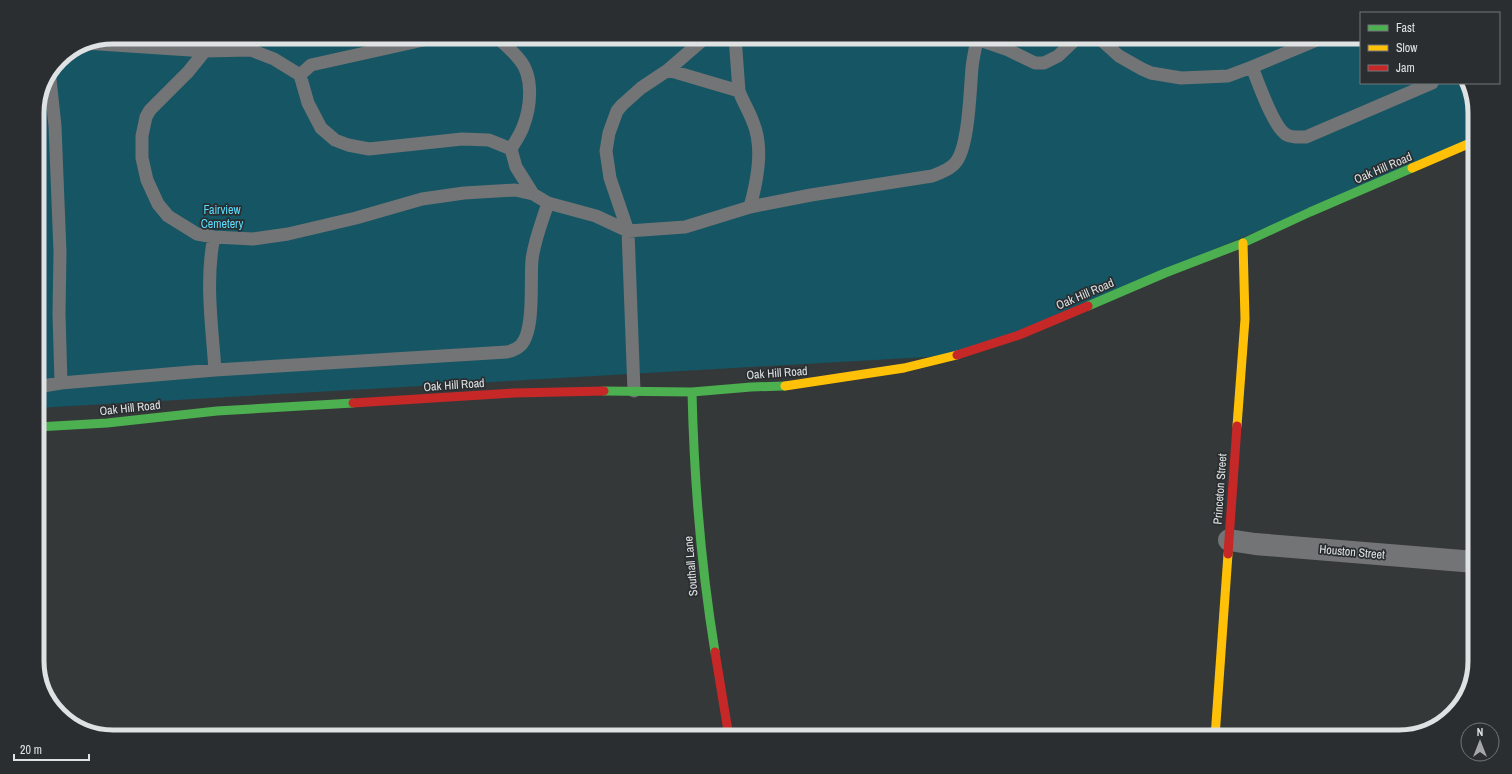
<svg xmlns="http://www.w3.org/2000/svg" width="1512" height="774" font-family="'Archivo Narrow',sans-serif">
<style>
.green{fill:#155564}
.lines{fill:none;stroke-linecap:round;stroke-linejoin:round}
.lane{stroke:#727475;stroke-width:13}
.street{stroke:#727475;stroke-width:22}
.fast{stroke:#4caf50;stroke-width:9}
.slow{stroke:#ffc107;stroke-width:9}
.jam{stroke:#c62828;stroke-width:9}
.labels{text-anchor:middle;stroke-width:3.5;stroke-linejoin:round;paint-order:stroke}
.street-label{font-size:12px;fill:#dfe2e3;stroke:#2a2e30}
.park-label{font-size:12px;fill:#5addfe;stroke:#2a2e30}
.rim{fill:none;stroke:#dfe2e3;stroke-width:5}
</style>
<rect width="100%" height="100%" fill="#353839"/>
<path class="green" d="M113,37H1361V83H1466L1475,108V140L962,355L37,408V108L59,59L84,43Z"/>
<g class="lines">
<path class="lane" d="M497,37C504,44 513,51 519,59C534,76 531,107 523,127C520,135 515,142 511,149
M735,37L739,91
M971,37L1006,49L1035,63H1044L1058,56L1078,37
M1098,37L1119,56L1142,69L1151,73L1181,78L1228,76L1252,67
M1324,37L1252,67C1258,82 1274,129 1287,135C1293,138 1299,137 1306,137L1432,83
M84,43L205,51
M235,49L238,37
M668,70L706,37
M300,75L311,65L437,37
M50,79L55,126L60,252L59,314L61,383
M533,194L516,167L511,149L489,140L462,139L369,149L348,145L335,140L321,128L308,103L300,75L274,59L251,50L205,51L188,72L150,110L146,117L142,136V158L147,180L158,204L168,216L197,234L214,237L253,239L288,234L356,218L422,199L464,193L515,190L533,194L548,203L596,216L628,231L685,227L750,207C757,181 764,148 753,122C749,111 743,102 739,91L668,70L641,88L622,105L617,111L609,133L606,151L610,178L628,231L634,391
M750,207L811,195L932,176C940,173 951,169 956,162C969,146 970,89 972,68C973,57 976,47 977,37
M214,237C205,280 212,326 215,370
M37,387L61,383L215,370L507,352C512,351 517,349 521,345C535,330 530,281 532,260C534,241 542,222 548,203"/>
<path class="street" d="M1229,540L1255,544L1475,562"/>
<path class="fast" d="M1088,306L1165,273L1243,243L1310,212L1412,168
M604,391L692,392L751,387L785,386
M692,392C694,479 701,566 715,652
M37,427L107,423L217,411L353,403"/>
<path class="slow" d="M1412,168L1475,141
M785,386L904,368L957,355
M1237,426L1245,319L1243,243
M1215,737L1228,554"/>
<path class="jam" d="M957,355L1019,335L1088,306
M353,403L514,393L604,391
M1228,554L1237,426
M715,652L729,737"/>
</g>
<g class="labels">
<g class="street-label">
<text transform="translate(1383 168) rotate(-23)" y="4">Oak Hill Road</text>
<text transform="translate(1085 294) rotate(-23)" y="4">Oak Hill Road</text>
<text transform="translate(777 373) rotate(-4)" y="4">Oak Hill Road</text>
<text transform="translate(454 385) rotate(-4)" y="4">Oak Hill Road</text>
<text transform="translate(130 408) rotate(-6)" y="4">Oak Hill Road</text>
<text transform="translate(1220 489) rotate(-86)" y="4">Princeton Street</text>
<text transform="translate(1352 552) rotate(5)" y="4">Houston Street</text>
<text transform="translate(691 566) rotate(-95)" y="4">Southall Lane</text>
</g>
<g class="park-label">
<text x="222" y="214">Fairview<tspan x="222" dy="14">Cemetery</tspan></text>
</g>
</g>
<path d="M0 0H1512V774H0ZM113 44H1399A69 69 0 0 1 1468 113V661A69 69 0 0 1 1399 730H113A69 69 0 0 1 44 661V113A69 69 0 0 1 113 44Z" fill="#2a2e30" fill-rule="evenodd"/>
<path class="rim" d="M113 44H1399A69 69 0 0 1 1468 113V661A69 69 0 0 1 1399 730H113A69 69 0 0 1 44 661V113A69 69 0 0 1 113 44Z"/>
<rect x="1360" y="12" width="140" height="72" fill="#2a2e30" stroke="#727678"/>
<rect x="1368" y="25" width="20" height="6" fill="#4caf50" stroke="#727678"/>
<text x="1396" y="32" font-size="12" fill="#dfe2e3">Fast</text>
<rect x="1368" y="45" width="20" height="6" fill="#ffc107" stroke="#727678"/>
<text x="1396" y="52" font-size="12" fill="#dfe2e3">Slow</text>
<rect x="1368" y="65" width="20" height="6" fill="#c62828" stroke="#727678"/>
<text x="1396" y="72" font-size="12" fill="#dfe2e3">Jam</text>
<g transform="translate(1480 742)"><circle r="19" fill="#2a2e30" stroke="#727678"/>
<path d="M0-3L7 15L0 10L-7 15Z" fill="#a4a6a8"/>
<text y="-6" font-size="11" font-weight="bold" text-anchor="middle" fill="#dfe2e3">N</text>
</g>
<path d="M14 754v6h75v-6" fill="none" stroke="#dfe2e3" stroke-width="2"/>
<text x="20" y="754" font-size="12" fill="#dfe2e3" stroke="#2a2e30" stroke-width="3" paint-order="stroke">20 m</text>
</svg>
